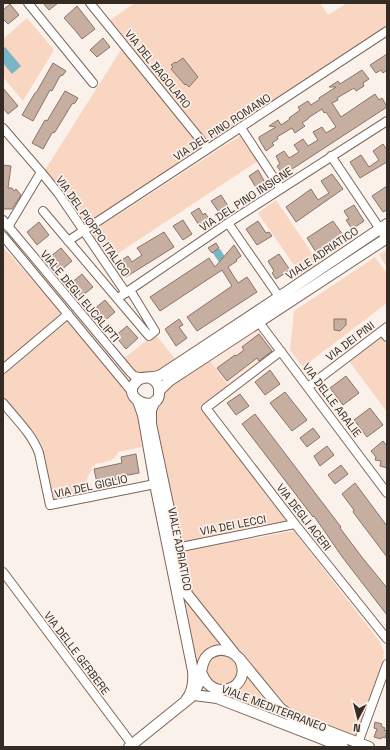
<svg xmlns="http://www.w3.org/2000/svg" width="390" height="750" font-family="'Space Grotesk',sans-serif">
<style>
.built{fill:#fbe7dc}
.green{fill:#f9d6c1}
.water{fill:#79b6c5}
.building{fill:#c6afa0;stroke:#8a7467}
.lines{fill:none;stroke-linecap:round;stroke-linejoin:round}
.minor-casing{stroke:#7c6659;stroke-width:10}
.tertiary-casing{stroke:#7c6659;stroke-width:12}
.minor{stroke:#fff;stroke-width:8}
.tertiary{stroke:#fff;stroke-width:10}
.labels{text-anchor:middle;stroke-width:3.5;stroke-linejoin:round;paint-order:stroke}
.street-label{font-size:11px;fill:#342b25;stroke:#fbf1eb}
</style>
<rect width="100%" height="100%" fill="#fbf1eb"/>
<path class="built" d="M256,328L275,352L229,387L209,359Z"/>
<path class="green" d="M135,3H320L328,15L347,3H387V26L209,144L110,20Z
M27,18L54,50L23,101L3,77V39Z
M122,48L202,147L85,225L45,170Z
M241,135L258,161L108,260L90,233Z
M276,200L319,263L302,277L258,213Z
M380,235L382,237L286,300L285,298Z
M3,247L62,312L3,363Z
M387,250V267L379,255Z
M375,257L387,273V303L303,367L290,350L294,311Z
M69,320L126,389L134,403L144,441L141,442L142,447L118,452C115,462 104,462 95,464V466L91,467L92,470C85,479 86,483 89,493L54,500L52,497L40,446L35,437L3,397V376Z
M155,334L176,360C154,377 141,384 124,358Z
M381,337L387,345V412L349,361Z
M209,359L229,387L202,408L289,522L180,543L155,422C157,384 181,378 209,359Z
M294,531L380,642L384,652L383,663L355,738L300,717L285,707L193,598L182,551Z
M184,595L224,645L217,647L198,677Z
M206 670a16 16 0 1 1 32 0a16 16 0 1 1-32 0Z
M247,674L287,718L289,722L220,695C238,693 240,689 247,674Z"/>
<path class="water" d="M5,47L21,66L12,74L3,63V48Z
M217,249H220L227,260L219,262L212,252Z"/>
<path class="building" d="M43,3H58L49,10Z
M10,4L19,15L8,24L3,19V10Z
M77,6L95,29L82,39L74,29L64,18Z
M103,38L110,47L97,57L90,50Z
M387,54V70L383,73L381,70L376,73L370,65Z
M183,58L198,77L189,87L186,84L185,85L171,69L173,67L171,65L175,62L176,63Z
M53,63L66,71L63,75L60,76L52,91L50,90L33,121L22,115L35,93H36Z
M362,70L369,79L363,83L364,86L356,91L354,88L337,98L338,100L332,103L341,117L375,94L379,100L382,98L387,107L283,175L277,166L280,164L276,156L284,151L289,158L299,152L294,145L303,139L308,146L318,140L313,132L322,127L326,133L336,127L326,112L324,113L322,109L308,118V119L302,123L305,126L295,133L292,128L277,137L278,139L272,143L274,145L266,151L259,139V137L276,127L269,126L278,120L281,125L290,119L289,118L300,110L298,107L308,101L311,105L320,99L319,98L336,87H329L338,81L340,84Z
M3,88L18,106L8,114L3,108Z
M65,91L78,98L75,103L72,104L55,132L52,133L43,149L32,143L45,120L47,121Z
M383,144L387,150V162L360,178L350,162L361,155L369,167L379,160L373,151Z
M3,165L11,166L8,188H12L14,191L16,189L21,195L12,209H3Z
M258,170L267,186L258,191L249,176Z
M332,174L343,189L296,222L286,207L311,189L318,200L329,193L321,181Z
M387,186V210L383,212L372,196Z
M221,195L230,209L221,215L211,201Z
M354,205L364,221L352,229L346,220L349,219L344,211Z
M199,208L203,215L205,213L211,222L201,228L191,213Z
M183,220L192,234L183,240L173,226Z
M258,221L266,233L269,232L272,236L257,245L246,229Z
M333,221L343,235L316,252L307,238Z
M39,222L49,235L37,245L27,232Z
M164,232L174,247L126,277L117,263L128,256L132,262L142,255L137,248Z
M216,243L219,248L212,253L208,248Z
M234,245L241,256L236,260L237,261L228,267L238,283L247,277L257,292L197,331L187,317L232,286L222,270L160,311L150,297L209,258L215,267Z
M61,248L72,261L60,271L49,258Z
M279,254L290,270L276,279L272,273L274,271L268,261Z
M82,274L93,287L81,297L70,284Z
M105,300L115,312L103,322L93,310Z
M179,319L183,325L179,327L187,338L176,346L165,329Z
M334,319H346V325L340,331L334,330Z
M127,326L138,338L126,349L115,336Z
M259,334L272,351L259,361L257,358L227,381L217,368L235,355L236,356L244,350L242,347Z
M270,370L280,384L265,395L255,382Z
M346,376L359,393L343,405L330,388Z
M285,392L307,420L292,431L270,403Z
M240,394L249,406L236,415L227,403Z
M370,408L383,425L367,437L354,420Z
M255,414L341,527L340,528L361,556L387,588V615L343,558L314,516L313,517L242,424Z
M313,428L320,437L307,447L300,438Z
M383,441L387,446V468L380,466L381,461L375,460L376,457L371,451Z
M327,446L334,455L320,466L314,456Z
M136,454L139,473L117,477L118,479L97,483L94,469L122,463L121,457Z
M341,465L348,474L335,484L328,475Z
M355,483L387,526V557L353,512L354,510L342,494Z
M375,722L382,724L381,726L385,728L384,730L387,731L385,738L382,737L381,739L374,737L377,729L374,728Z"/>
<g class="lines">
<defs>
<path id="minor" d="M28,3L93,83
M90,3L208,149
M3,128L41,172L8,227
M241,128L281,189
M331,156L386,238
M41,172L58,193L126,293
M43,211L149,336L155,331L130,290
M3,220L130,372L134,376L145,378
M228,223L282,301
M3,236L133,393
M68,241L387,31
M118,298L228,223L387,121
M258,321L387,493
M382,331L387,337
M281,351L206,408L295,524L387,639
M3,369L68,314
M308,387L387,327
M3,403C16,419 32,434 39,453L50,505L155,484
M176,548L295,524
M3,572L134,747
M358,743L387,664"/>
<path id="tertiary" d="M150,378C155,380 159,384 159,390C162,417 117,399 137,381C143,375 153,379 161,375L279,297L387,224
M159,391L169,381L387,238
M138,401L143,415L155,484L193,671C194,682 193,692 186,700
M155,401L151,410V424L187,594L234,653
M239,658L280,708L292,717L369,747
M194,692C204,680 198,664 208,655C214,650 222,649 228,651C233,652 237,656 240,660C253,686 214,705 202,674
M194,695L217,698L343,747
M129,747L191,697"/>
</defs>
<use href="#minor" class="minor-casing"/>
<use href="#tertiary" class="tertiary-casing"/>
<use href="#minor" class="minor"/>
<use href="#tertiary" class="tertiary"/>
</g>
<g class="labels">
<g class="street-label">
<text transform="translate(158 69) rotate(51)" y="4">VIA DEL BAGOLARO</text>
<text transform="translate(222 127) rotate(-33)" y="4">VIA DEL PINO ROMANO</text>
<text transform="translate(246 199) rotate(-33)" y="4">VIA DEL PINO INSIGNE</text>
<text transform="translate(93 226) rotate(55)" y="4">VIA DEL PIOPPO ITALICO</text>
<text transform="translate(322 253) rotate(-34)" y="4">VIALE ADRIATICO</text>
<text transform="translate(80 296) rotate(50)" y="4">VIALE DEGLI EUCALIPTI</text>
<text transform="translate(350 341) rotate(-37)" y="4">VIA DEI PINI</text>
<text transform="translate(332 400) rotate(53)" y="4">VIA DELLE ARALIE</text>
<text transform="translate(91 486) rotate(-12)" y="4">VIA DEL GIGLIO</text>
<text transform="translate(304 517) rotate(52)" y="4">VIA DEGLI ACERI</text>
<text transform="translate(233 525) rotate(-11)" y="4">VIA DEI LECCI</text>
<text transform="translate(180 549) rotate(79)" y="4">VIALE ADRIATICO</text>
<text transform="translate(77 653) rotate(53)" y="4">VIA DELLE GERBERE</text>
<text transform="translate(274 708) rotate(21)" y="4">VIALE MEDITERRANEO</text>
</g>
</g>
<rect width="390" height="750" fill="none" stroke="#342b25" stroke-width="8"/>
<g transform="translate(358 718) rotate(187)" stroke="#fbf1eb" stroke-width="3" paint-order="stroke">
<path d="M0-3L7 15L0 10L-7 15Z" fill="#342b25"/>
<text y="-6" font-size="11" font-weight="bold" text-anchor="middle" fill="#342b25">N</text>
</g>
</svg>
